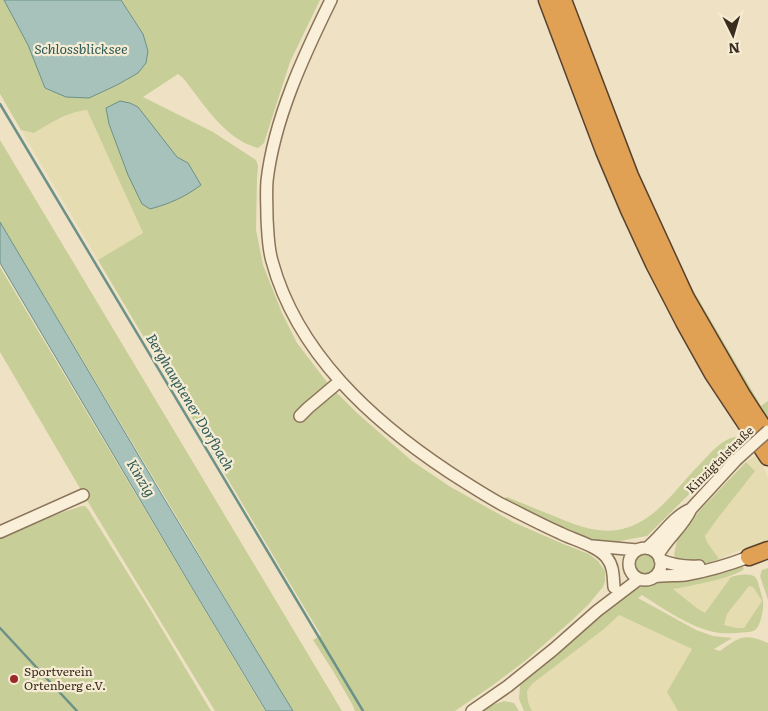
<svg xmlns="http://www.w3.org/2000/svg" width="768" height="711" font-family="Literata,serif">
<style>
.farmland{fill:#e5dcb1}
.green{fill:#c8ce98;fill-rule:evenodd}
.water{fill:#a6c2ba;stroke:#6c9188}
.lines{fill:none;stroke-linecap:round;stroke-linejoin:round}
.stream{stroke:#6c9188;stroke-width:2.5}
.minor-casing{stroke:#8a745a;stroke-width:14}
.highway-casing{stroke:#58422e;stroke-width:19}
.minor{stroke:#faefd8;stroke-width:11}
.highway{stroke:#e0a154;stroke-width:16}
.minor-bridge-casing{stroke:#8a745a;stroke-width:14;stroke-linecap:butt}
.minor-bridge{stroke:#faefd8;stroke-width:11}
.poi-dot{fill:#9b292a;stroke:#f6ecd4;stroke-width:2}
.labels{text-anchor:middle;stroke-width:4.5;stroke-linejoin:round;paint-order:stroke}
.street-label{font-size:12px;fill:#3a2c1e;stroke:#f6ecd4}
.poi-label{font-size:12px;fill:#3a2c1e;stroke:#f6ecd4;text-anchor:start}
.water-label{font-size:14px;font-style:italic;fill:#2d5a57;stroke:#f6ecd4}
</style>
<rect width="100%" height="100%" fill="#efe2c4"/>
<path class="farmland" d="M79,110H87L143,233L98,260L21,130L34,133L48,125Z
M757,455L768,477V546L751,552L744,550L737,551L719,559L707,542L705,536L718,518L755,471L746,462Z
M728,576L731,577L705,613L698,609L673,589Z
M750,585L753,587L762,601L744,628H737L723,625L727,614Z
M619,615L692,649L667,692L678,711H532L528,702L527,691L532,684L604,629Z"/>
<path class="green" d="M0,0H4L28,45L45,88L89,98L117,85L138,73L143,34L121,0H320L290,62L264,143L258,148C224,139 204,104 183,78L178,74L143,97L213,132L256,160L258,166L257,179L256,230L263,265L282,313L297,343L330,386L357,413L412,461L449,486L513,522L561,543L589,554L598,561L605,571V581L603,587L588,605L570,622L525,661L493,685L455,711H355L352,704L333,671L313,640L321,635L280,567L98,260L143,233L87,110C70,111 49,124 34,133L21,130L0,94Z
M0,140L342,711H293L0,222Z
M661,227L689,283L761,406L768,401V421L715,341Z
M0,267L265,711H215L91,507L0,352Z
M735,437L739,438L742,442L647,536L620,541L619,547L605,544L581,538L505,502L504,499L507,497C523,503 538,510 554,516C587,530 615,540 648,517C668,503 682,482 699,465C710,454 720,440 735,437Z
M746,462L755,471L718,518L705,536L707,542L719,559C705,566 692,563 677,560L674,555L678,535L702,508Z
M82,506H85L88,509L150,609L211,711H0V538L39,520Z
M632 564a12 12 0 1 1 24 0a12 12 0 1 1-24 0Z
M741,564L744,569C734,578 689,586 673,589L698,609L705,613L731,577C737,575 752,572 756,578C758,580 758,583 759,586C760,590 762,596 763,600C764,607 761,626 755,630C751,633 742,632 737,633C729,633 721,634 714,632C690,627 662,608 642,595L638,598L696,630L713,636L732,638L714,649L720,651C740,636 745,633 768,643V711H678L667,692L692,649L619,615L604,629L532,684L527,691L528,702L532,711H524L519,699L520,685C543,667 566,647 588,627C605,613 622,593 643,586L721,570ZM749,586L753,587L762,601L744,628H737L724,625L727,614Z
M768,568V600L760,576L762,570Z
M504,701L514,703L519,711H482L492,705Z"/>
<path class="water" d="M4,0H121L143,34L148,51L146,63L138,73L117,85L89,98L66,97L45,88L28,45Z
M120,101L130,103L138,107L177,157L188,163L201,185C185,197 169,204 150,209L142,204L128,175L109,124L106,108Z
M0,222L165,500L293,711H266L191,586L0,263Z"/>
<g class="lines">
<path class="stream" d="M0,104L363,711
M0,628L77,711"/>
<defs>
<path id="minor" d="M331,0C304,55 274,119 267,181C266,193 267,206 267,219C268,233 268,248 272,261C297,353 372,421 449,472C466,483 483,494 501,504C521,514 540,524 560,533C574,540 598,546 607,558C614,567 613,577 614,587
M300,416L308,408L340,381
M0,532L83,495
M593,546L637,550
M629 564a16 16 0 1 1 32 0a16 16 0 1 1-32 0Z
M647,548C661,537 673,517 689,510
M658,555C667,538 683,527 691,509L736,460
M660,560C673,565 685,567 699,566
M654,577C664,575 675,576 685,575C708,571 728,565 749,557
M472,711L508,686L554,649L597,611L639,579"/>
<path id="highway" d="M547,0L604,151L629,210L654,264L684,322L713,374L768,457
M563,0L630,176L686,298L742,395L768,435
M749,557L768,550"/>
</defs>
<use href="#minor" class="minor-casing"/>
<use href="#highway" class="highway-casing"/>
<use href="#minor" class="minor"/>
<use href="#highway" class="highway"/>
<defs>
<path id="minor-bridge" d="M736,460L768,431"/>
</defs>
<use href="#minor-bridge" class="minor-bridge-casing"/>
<use href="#minor-bridge" class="minor-bridge"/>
</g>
<circle class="poi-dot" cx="14" cy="679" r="5"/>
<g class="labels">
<g class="street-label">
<text transform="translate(720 460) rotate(-45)" y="4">Kinzigtalstraße</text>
</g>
<g class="poi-label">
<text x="24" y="676">Sportverein<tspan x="24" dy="14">Ortenberg e.V.</tspan></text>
</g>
<g class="water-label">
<text x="81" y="54">Schlossblicksee</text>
<text transform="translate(190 402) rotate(59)" y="5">Berghauptener Dorfbach</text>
<text transform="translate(141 478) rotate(59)" y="5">Kinzig</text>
</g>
</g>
<g transform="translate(733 35) rotate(175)" stroke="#f6ecd4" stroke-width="4" paint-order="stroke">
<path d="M0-4L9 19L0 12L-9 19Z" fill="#3a2c1e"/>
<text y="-8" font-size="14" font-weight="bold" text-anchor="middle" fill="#3a2c1e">N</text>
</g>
</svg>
